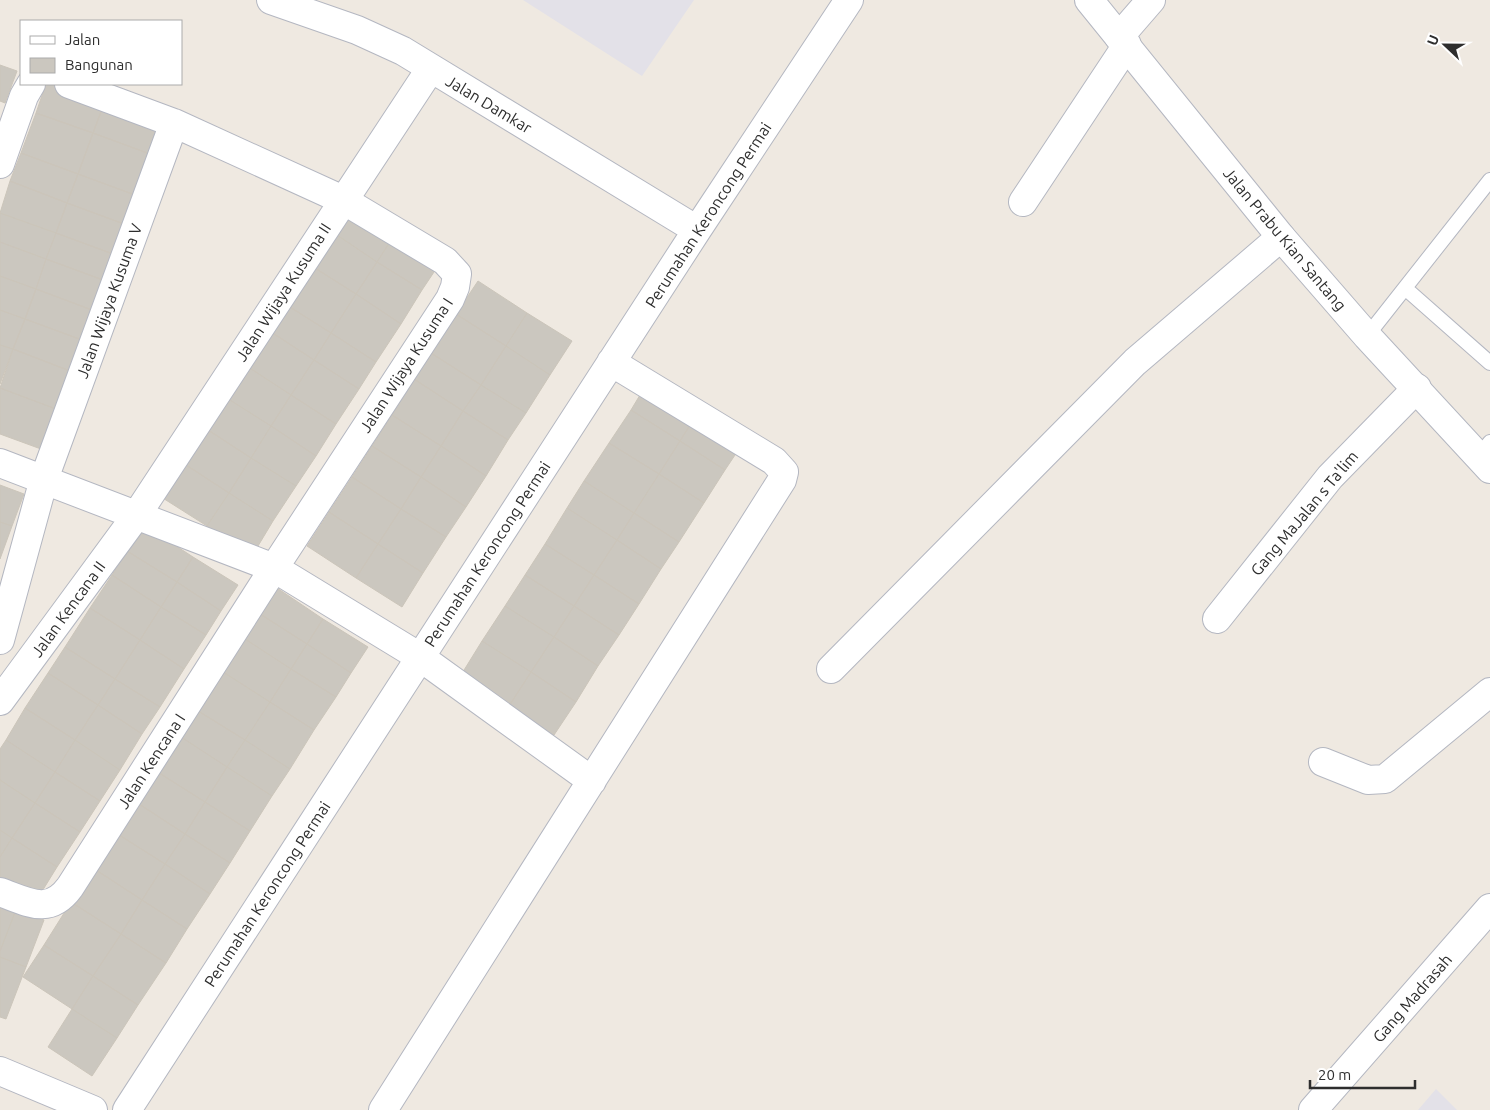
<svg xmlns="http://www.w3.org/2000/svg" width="1490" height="1110" font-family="Ubuntu,sans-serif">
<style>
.industrial{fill:#e3e1e8}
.building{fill:#cbc7bf;stroke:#cbc5ba}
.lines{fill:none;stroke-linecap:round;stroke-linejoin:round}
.service-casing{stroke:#b4b7c1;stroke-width:16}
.minor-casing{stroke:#b4b7c1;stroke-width:30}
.secondary-casing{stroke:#b4b7c1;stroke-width:30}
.service{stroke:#fff;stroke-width:14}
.minor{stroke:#fff;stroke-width:28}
.secondary{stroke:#fff;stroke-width:28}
.labels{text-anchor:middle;stroke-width:4.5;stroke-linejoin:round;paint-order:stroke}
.street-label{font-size:16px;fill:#2e2e2e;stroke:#fff}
</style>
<rect width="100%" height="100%" fill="#efe9e1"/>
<path class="industrial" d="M523,0H694L642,76Z
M1436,1089L1457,1110H1418Z"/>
<path class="building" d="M0,65L17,71L5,103L0,101Z
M46,84H58L105,101L93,133L36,113Z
M105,101L162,122L150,154L93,133Z
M36,113L93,133L78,174L21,153Z
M93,133L150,154L135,195L78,174Z
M21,153L78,174L67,203L10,181Z
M78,174L135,195L124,224L67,203Z
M10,181L67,203L56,233L0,213Z
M67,203L124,224L113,254L56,233Z
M344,205L393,237L377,262L328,229Z
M0,213L56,233L46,259L0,242Z
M328,229L377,262L356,294L307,263Z
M56,233L113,254L103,280L46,259Z
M393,237L438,266L422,290L377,262Z
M0,242L46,259L36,289L0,276Z
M46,259L103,280L92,310L36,289Z
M377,262L422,290L401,324L356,294Z
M307,263L356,294L331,333L282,302Z
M0,276L36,289L25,319L0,310Z
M478,281L527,313L506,346L456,314Z
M36,289L92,310L82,340L25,319Z
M356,294L401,324L376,362L331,333Z
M282,302L331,333L314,360L265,328Z
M0,310L25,319L13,349L0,345Z
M527,313L572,341L550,375L506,346Z
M456,314L506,346L481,385L431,353Z
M25,319L82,340L70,371L13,349Z
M265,328L314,360L291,395L242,363Z
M331,333L376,362L359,389L314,360Z
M0,345L13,349L0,384Z
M506,346L550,375L526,413L481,385Z
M13,349L70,371L56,409L0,388Z
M431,353L481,385L463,411L414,379Z
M314,360L359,389L336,424L291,395Z
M242,363L291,395L271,426L222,395Z
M414,379L463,411L441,446L392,415Z
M481,385L526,413L508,440L463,411Z
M646,385L695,417L680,441L631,410Z
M0,388L56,409L41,449L0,434Z
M222,395L271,426L251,458L202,426Z
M291,395L336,424L316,456L271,426Z
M631,410L680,441L659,474L609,443Z
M463,411L508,440L486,476L441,446Z
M392,415L441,446L421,477L372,446Z
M695,417L741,446L725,470L680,441Z
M202,426L251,458L229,493L180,461Z
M271,426L316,456L296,486L251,458Z
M680,441L725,470L704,503L659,474Z
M609,443L659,474L634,513L584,481Z
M372,446L421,477L401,509L352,477Z
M441,446L486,476L466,507L421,477Z
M251,458L296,486L273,521L229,493Z
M180,461L229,493L207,526L158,495Z
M659,474L704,503L679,542L634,513Z
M352,477L401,509L378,544L329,512Z
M421,477L466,507L446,537L401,509Z
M584,481L634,513L617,540L567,508Z
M0,485L24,494L12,526L0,522Z
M229,493L273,521L252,556L207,526Z
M567,508L617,540L594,575L545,544Z
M401,509L446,537L423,573L378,544Z
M329,512L378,544L356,578L307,546Z
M634,513L679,542L661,569L617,540Z
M0,522L12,526L0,559Z
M144,525L193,557L177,582L127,551Z
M617,540L661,569L639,604L594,575Z
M378,544L423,573L402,607L356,578Z
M545,544L594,575L574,606L525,575Z
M127,551L177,582L161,607L112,575Z
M193,557L238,585L221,611L177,582Z
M112,575L161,607L140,640L90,608Z
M525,575L574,606L554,637L505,606Z
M594,575L639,604L619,635L574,606Z
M177,582L221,611L206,635L161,607Z
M274,586L323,619L307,644L257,612Z
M505,606L554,637L531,672L482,641Z
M574,606L619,635L598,666L554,637Z
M161,607L206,635L184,669L140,640Z
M90,608L140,640L115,679L65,647Z
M257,612L307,644L291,669L242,637Z
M323,619L368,647L351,673L307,644Z
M242,637L291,669L270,702L220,670Z
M554,637L598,666L576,702L531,672Z
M140,640L184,669L160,707L115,679Z
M482,641L531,672L509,706L461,675Z
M307,644L351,673L336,697L291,669Z
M65,647L115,679L98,705L48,673Z
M291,669L336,697L314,730L270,702Z
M220,670L270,702L245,740L195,709Z
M531,672L576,702L554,735L509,706Z
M48,673L98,705L75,740L25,708Z
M115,679L160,707L142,734L98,705Z
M270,702L314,730L290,769L245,740Z
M98,705L142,734L120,770L75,740Z
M25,708L75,740L55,772L6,740Z
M195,709L245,740L227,767L178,735Z
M178,735L227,767L205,802L156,771Z
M6,740L55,772L35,803L0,780V749Z
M75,740L120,770L100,801L55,772Z
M245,740L290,769L272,796L227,767Z
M227,767L272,796L250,831L205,802Z
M156,771L205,802L185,834L136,802Z
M55,772L100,801L80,832L35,803Z
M0,780L35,803L12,838L0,830Z
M136,802L185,834L165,864L116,833Z
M205,802L250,831L230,863L185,834Z
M35,803L80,832L57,867L12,838Z
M0,830L12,838L0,857Z
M116,833L165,864L142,900L93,868Z
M185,834L230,863L210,894L165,864Z
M12,838L57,867L36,901L0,878V857Z
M165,864L210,894L187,929L142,900Z
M93,868L142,900L121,934L71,902Z
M142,900L187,929L166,963L121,934Z
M71,902L121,934L93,976L44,945Z
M0,904L16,910L0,951Z
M16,910L44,920L26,967L0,957V951Z
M121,934L166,963L138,1005L93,976Z
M44,945L93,976L72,1009L23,977Z
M0,957L26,967L6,1019L0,1017Z
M93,976L138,1005L117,1038L72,1009Z
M72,1009L117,1038L92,1076L48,1047Z"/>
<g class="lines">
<defs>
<path id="service" d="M1405,288L1490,363
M1367,336L1490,180
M1479,456L1490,442"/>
<path id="minor" d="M271,0L357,30L403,51L697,230
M1119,37L1151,0
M0,164L24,96L31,84
M1023,202L1127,45
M0,463L274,568L420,657L592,781
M1217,619L1330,477L1417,388
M0,640L44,479L174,123
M831,669L1135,362L1281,237
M0,701L136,516L431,68
M1323,762L1368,780L1385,779L1490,692
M0,892C28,902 49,916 70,887L274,568L450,299L455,287L457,274L445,261L343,200L174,123L69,84
M0,1071L93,1110
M127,1110L697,230L849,0
M383,1110L782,480L784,472L774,461L611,362
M1313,1110L1490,908"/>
<path id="secondary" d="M1089,0L1281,237L1367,336L1490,469"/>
</defs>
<use href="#service" class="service-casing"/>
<use href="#minor" class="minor-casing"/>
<use href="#secondary" class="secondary-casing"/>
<use href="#service" class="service"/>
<use href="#minor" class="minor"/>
<use href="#secondary" class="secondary"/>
</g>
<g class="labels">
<g class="street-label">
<text transform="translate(489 104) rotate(31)" y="6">Jalan Damkar</text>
<text transform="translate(708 215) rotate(-57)" y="6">Perumahan Keroncong Permai</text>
<text transform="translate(1285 239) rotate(50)" y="6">Jalan Prabu Kian Santang</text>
<text transform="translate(283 292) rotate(-57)" y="6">Jalan Wijaya Kusuma II</text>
<text transform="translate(109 301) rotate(-70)" y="6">Jalan Wijaya Kusuma V</text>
<text transform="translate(406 365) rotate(-57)" y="6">Jalan Wijaya Kusuma I</text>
<text transform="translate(1304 513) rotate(-50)" y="6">Gang MaJalan s Ta'lim</text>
<text transform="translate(487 554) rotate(-57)" y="6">Perumahan Keroncong Permai</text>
<text transform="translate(68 609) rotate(-54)" y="6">Jalan Kencana II</text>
<text transform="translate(151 761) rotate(-57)" y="6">Jalan Kencana I</text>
<text transform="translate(267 894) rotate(-57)" y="6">Perumahan Keroncong Permai</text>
<text transform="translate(1412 998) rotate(-49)" y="6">Gang Madrasah</text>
</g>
</g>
<rect x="20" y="20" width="162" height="65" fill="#ffffff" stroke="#ababab"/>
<rect x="30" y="36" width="25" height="8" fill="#ffffff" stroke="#ababab"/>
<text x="65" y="45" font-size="15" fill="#2e2e2e">Jalan</text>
<rect x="30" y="58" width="25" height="15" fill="#cbc7bf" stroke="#ababab"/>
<text x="65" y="70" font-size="15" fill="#2e2e2e">Bangunan</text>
<g transform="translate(1445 45) rotate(292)" stroke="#ffffff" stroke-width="4" paint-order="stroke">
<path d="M0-4L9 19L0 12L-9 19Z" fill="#2e2e2e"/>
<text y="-8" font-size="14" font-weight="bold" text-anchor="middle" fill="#2e2e2e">U</text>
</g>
<path d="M1310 1080v8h105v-8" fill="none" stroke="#2e2e2e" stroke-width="2.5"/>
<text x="1318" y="1080" font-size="15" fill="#2e2e2e" stroke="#ffffff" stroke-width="4" paint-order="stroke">20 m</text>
</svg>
